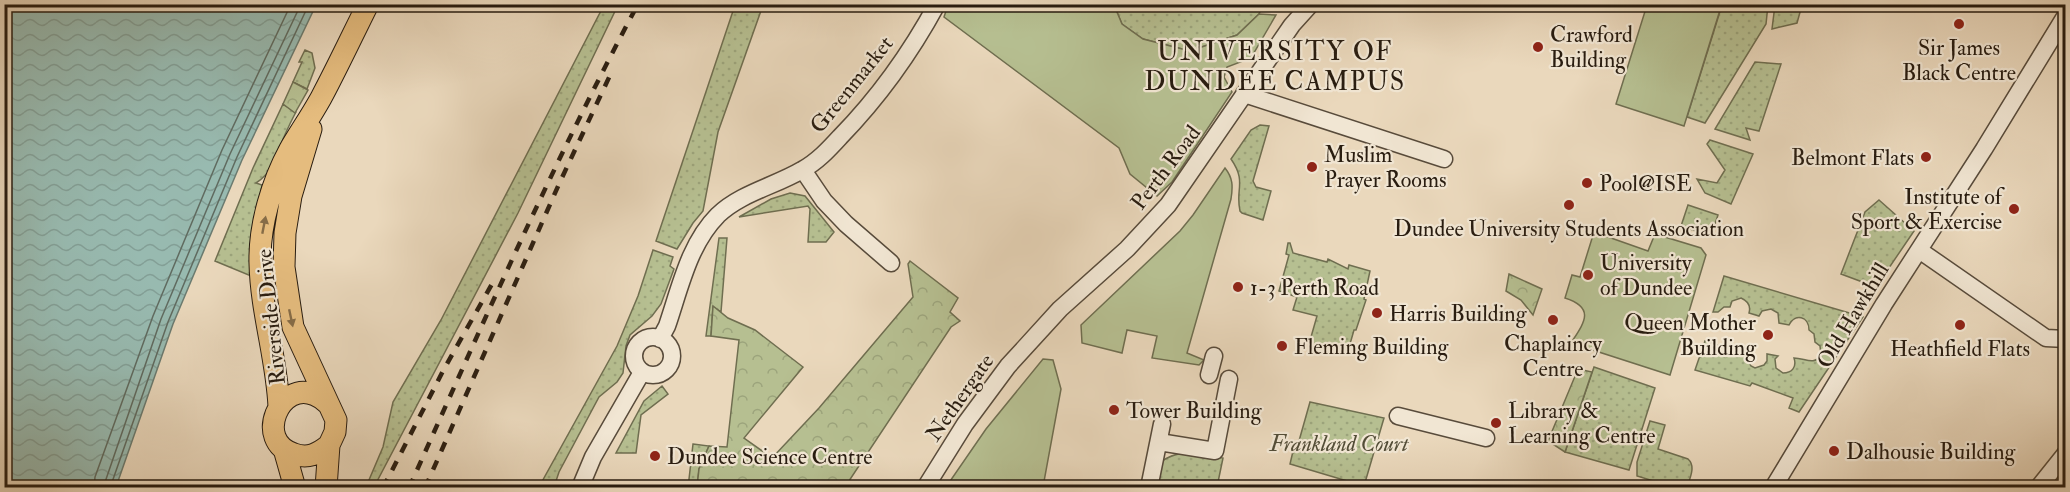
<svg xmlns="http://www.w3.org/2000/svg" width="2070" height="492" font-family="'IM FELL Double Pica',serif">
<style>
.grass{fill:url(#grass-dots);stroke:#6f6e50;stroke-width:1.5}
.forest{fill:url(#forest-crowns);stroke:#6f6e50;stroke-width:1.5}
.park{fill:#b6bf91;stroke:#6f6e50;stroke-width:1.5}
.water{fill:url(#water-waves);stroke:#6b7b70;stroke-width:1.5}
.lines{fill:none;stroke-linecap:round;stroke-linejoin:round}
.shore{stroke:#606b60;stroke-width:1.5}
.minor-casing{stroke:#584b3b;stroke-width:19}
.major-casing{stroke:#281c10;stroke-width:23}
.minor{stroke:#f1e6d3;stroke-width:16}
.major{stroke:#e5bc7e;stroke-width:21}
.rail{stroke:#281c10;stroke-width:4.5;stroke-dasharray:10 10;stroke-linecap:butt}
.oneway{fill:#866c47}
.poi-dot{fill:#8f2418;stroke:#f1e6d3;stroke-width:2}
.labels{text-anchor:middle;stroke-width:4.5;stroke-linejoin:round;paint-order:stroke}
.poi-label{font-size:22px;fill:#281c10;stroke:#f1e6d3;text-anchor:start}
.street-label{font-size:22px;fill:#281c10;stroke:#f1e6d3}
.park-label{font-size:22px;font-style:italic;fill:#534d37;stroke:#f1e6d3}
.quarter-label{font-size:26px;letter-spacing:1.5px;fill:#281c10;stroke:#f1e6d3}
</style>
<defs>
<pattern id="grass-dots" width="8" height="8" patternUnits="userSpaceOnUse" patternTransform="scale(1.5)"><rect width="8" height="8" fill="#b6bf91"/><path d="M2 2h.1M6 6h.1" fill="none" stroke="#9ca47c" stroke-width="1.8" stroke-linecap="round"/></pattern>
<pattern id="forest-crowns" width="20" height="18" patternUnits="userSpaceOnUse" patternTransform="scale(1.5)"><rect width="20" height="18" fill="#b6bf91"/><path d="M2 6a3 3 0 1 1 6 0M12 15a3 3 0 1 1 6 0" fill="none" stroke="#9ca47c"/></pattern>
<pattern id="water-waves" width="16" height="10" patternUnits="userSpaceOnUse" patternTransform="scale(1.5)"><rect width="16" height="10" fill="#98bab0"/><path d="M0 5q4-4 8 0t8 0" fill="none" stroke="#839f96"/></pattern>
</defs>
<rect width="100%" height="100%" fill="#ead8bc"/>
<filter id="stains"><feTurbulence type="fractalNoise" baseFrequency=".00333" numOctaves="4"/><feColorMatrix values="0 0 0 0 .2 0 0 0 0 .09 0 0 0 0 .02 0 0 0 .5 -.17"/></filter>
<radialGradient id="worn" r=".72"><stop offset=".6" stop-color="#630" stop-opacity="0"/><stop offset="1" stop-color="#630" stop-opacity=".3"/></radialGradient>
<path class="grass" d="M1232,4L1236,6L1237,5H1263L1259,14L1237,35L1190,51L1143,39L1122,24L1114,5Z
M604,5H618L518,213L374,487H366L383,447L393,402L441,320Z
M735,5H763L718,132L703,211L693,223L677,249L656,241Z
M1722,5H1768L1766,24L1705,123L1687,117Z
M1775,5H1802L1797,23L1772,29Z
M305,50L312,53L315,68L307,89L293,82L302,62H299Z
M1755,62L1781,64L1759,131L1746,128L1750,140L1715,129Z
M283,104L296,112C291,121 287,130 283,139C276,157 273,172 256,183L262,185L251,276L215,261L253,168Z
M1260,125L1269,126L1253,181L1256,187L1271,191L1263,220L1242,213L1240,211C1235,189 1247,182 1231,159L1251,130Z
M1710,140L1753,154L1731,204L1705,193L1697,179L1717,183L1725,170L1707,144Z
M790,193L805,196L834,232L826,242H808L810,209L808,206L739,217L771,199Z
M1879,200L1914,231L1876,287L1841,274L1865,212Z
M1688,205L1718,215L1711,236L1681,226Z
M719,238H727L721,312L713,307L711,336H706Z
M1288,243H1290L1293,253L1327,262L1328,259L1348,269L1349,265L1370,271L1364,299L1366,300L1356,330H1354L1348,351L1344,353L1309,344L1317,316L1293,310L1297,297L1279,291L1289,255L1286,254Z
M653,250L673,257L670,266L674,269L661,304L652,316L630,335L626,346L623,373L617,382L599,397L559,472L554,487H539L617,346L638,296Z
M1724,276L1863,317L1799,412L1789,408L1793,398L1752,383L1750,386L1695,370L1705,341L1720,346L1721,351L1729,356L1738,354L1741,345L1751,349L1746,358L1751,366L1755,368L1764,365L1767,361V354L1778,356L1775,359L1776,368L1783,373C1792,373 1797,367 1794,358C1805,358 1814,366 1821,355L1820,346L1815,342L1814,334L1809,330C1809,316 1795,313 1789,325L1779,323L1778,313L1771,309L1762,311L1759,316L1749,313C1751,306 1748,301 1741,298L1732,301L1730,307H1724L1718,312H1713Z
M1594,367L1655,388L1629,470L1565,452Z
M662,386L668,394L641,415L636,453H616L644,401Z
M1310,402L1384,418L1364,486L1290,464L1294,447L1297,448Z
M1650,421L1665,425L1658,449L1688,459C1696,466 1690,478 1687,487H1673L1637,476V462Z
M693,444L709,446L699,469L697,487L688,488Z
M1188,452L1223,458L1217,487L1153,488C1158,461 1160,457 1188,452Z"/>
<path class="forest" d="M293,82L308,90L295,113L283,104Z
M910,261L958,298L950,312L960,321L951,327L845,487H697L699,469L709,446L727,447L739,340L711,336L713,306L728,318L755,330L803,367L744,438L772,458L819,408L913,297L908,264Z
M1509,274L1542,289L1533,315L1521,300L1506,291Z
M1578,369L1592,372L1565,452L1548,441Z"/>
<path class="park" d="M948,5H1114L1122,24L1143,39L1190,51L1237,35L1259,14L1276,15L1251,58L1227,67L1224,77L1232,92L1172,182L1157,196L1130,174L1119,148L944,17Z
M1647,5H1701L1720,10L1684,126L1616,104Z
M1225,168C1233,178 1233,186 1231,199L1187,353L1204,360L1199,365L1152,358L1157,336L1127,330L1122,353L1082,343L1081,325L1180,231L1193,215Z
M1594,232L1648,251L1655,234L1701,248L1706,255L1670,375L1571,343C1584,323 1596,308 1565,298L1572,275L1580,277Z
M1043,359L1053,360L1061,389L1043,487H946L986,429Z"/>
<path class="water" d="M4,5H316L242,160L173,324L116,487H5Z"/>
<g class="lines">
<path class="shore" d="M94,488L95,477L153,316L222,150L291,4
M103,488L161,319L230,154L301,4
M110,488L168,322L237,157L309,4"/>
<defs>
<path id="minor" d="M1244,94L1444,159
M803,170L824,201L846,224L891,263
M1919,250L2046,338L2066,339
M634 356a19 19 0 1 1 38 0a19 19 0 1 1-38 0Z
M660,339L667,326C680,288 689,244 718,215C741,193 775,186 802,170C817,162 829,149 840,137C878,98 911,52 937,4
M1209,375L1214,356
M1398,416L1486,438
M1159,442L1215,451L1229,379
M580,488L593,457L642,372
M925,488L965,424L1008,366L1060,309L1127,249L1168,205L1292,25L1311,4
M1149,488L1162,424
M1773,488L1884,304L1984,149L2066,15
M2038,488L2066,453"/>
<path id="major" d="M311,129L291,196L285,233L284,267L293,327L336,420L335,432L329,445L326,488
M327,403C324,400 320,397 315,395C280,379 253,441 294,454C308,459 318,454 329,445
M279,407C277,359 261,312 260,263C259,225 272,182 290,149C300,132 311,116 321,98C337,68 352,36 368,4
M284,449L295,488"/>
</defs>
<use href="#minor" class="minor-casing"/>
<use href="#major" class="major-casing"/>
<use href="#minor" class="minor"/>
<use href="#major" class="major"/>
<path class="rail" d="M383,488L444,369L492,284
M409,488C482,325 554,161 638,4
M425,488L559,184L613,69"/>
</g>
<defs><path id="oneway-solid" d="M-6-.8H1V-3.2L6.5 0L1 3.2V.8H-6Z" transform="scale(1.5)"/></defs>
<g class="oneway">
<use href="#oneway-solid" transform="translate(264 225) rotate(-79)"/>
<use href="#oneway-solid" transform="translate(291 318) rotate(78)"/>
</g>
<g class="poi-dot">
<circle cx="1959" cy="24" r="6"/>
<circle cx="1538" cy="47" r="6"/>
<circle cx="1926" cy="157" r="6"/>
<circle cx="1312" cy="167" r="6"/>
<circle cx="1587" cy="183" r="6"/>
<circle cx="1569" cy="205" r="6"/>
<circle cx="2014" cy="209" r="6"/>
<circle cx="1588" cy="275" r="6"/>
<circle cx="1238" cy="287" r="6"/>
<circle cx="1377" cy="313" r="6"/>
<circle cx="1553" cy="320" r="6"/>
<circle cx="1960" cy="325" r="6"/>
<circle cx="1768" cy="335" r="6"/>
<circle cx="1282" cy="346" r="6"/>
<circle cx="1114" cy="410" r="6"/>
<circle cx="1496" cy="423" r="6"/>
<circle cx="1834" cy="451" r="6"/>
<circle cx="655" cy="456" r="6"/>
</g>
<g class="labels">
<g class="poi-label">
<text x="1550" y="42">Crawford<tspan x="1550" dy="25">Building</tspan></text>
<text x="1959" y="55" text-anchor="middle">Sir James<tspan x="1959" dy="25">Black Centre</tspan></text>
<text x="1324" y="162">Muslim<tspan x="1324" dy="25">Prayer Rooms</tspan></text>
<text x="1914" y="165" text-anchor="end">Belmont Flats</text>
<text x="1599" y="191">Pool@ISE</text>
<text x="2002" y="204" text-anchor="end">Institute of<tspan x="2002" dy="25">Sport &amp; Exercise</tspan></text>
<text x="1569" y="236" text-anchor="middle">Dundee University Students Association</text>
<text x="1600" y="270">University<tspan x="1600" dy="25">of Dundee</tspan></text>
<text x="1250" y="295">1-3 Perth Road</text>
<text x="1389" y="321">Harris Building</text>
<text x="1756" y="330" text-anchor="end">Queen Mother<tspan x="1756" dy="25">Building</tspan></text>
<text x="1553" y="351" text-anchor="middle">Chaplaincy<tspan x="1553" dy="25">Centre</tspan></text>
<text x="1294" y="354">Fleming Building</text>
<text x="1960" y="356" text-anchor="middle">Heathfield Flats</text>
<text x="1126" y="418">Tower Building</text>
<text x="1508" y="418">Library &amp;<tspan x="1508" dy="25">Learning Centre</tspan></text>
<text x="1846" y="459">Dalhousie Building</text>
<text x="667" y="464">Dundee Science Centre</text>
</g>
<g class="street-label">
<text transform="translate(851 84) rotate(-51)" y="8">Greenmarket</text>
<text transform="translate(1165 167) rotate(-53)" y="8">Perth Road</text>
<text transform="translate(1852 315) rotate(-59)" y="8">Old Hawkhill</text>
<text transform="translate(270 317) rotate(-96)" y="8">Riverside Drive</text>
<text transform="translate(959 397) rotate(-55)" y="8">Nethergate</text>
</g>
<g class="park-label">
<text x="1339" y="451">Frankland Court</text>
</g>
<g class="quarter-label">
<text x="1275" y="60">UNIVERSITY OF<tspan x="1275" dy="30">DUNDEE CAMPUS</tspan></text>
</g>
</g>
<rect width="2070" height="492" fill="none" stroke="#ead8bc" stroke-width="24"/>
<rect x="6" y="6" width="2058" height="480" fill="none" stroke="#281c10" stroke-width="3"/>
<rect x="12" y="12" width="2046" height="468" fill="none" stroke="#281c10" stroke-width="1.5"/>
<rect width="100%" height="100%" filter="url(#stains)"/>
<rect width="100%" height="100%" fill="url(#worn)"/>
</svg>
